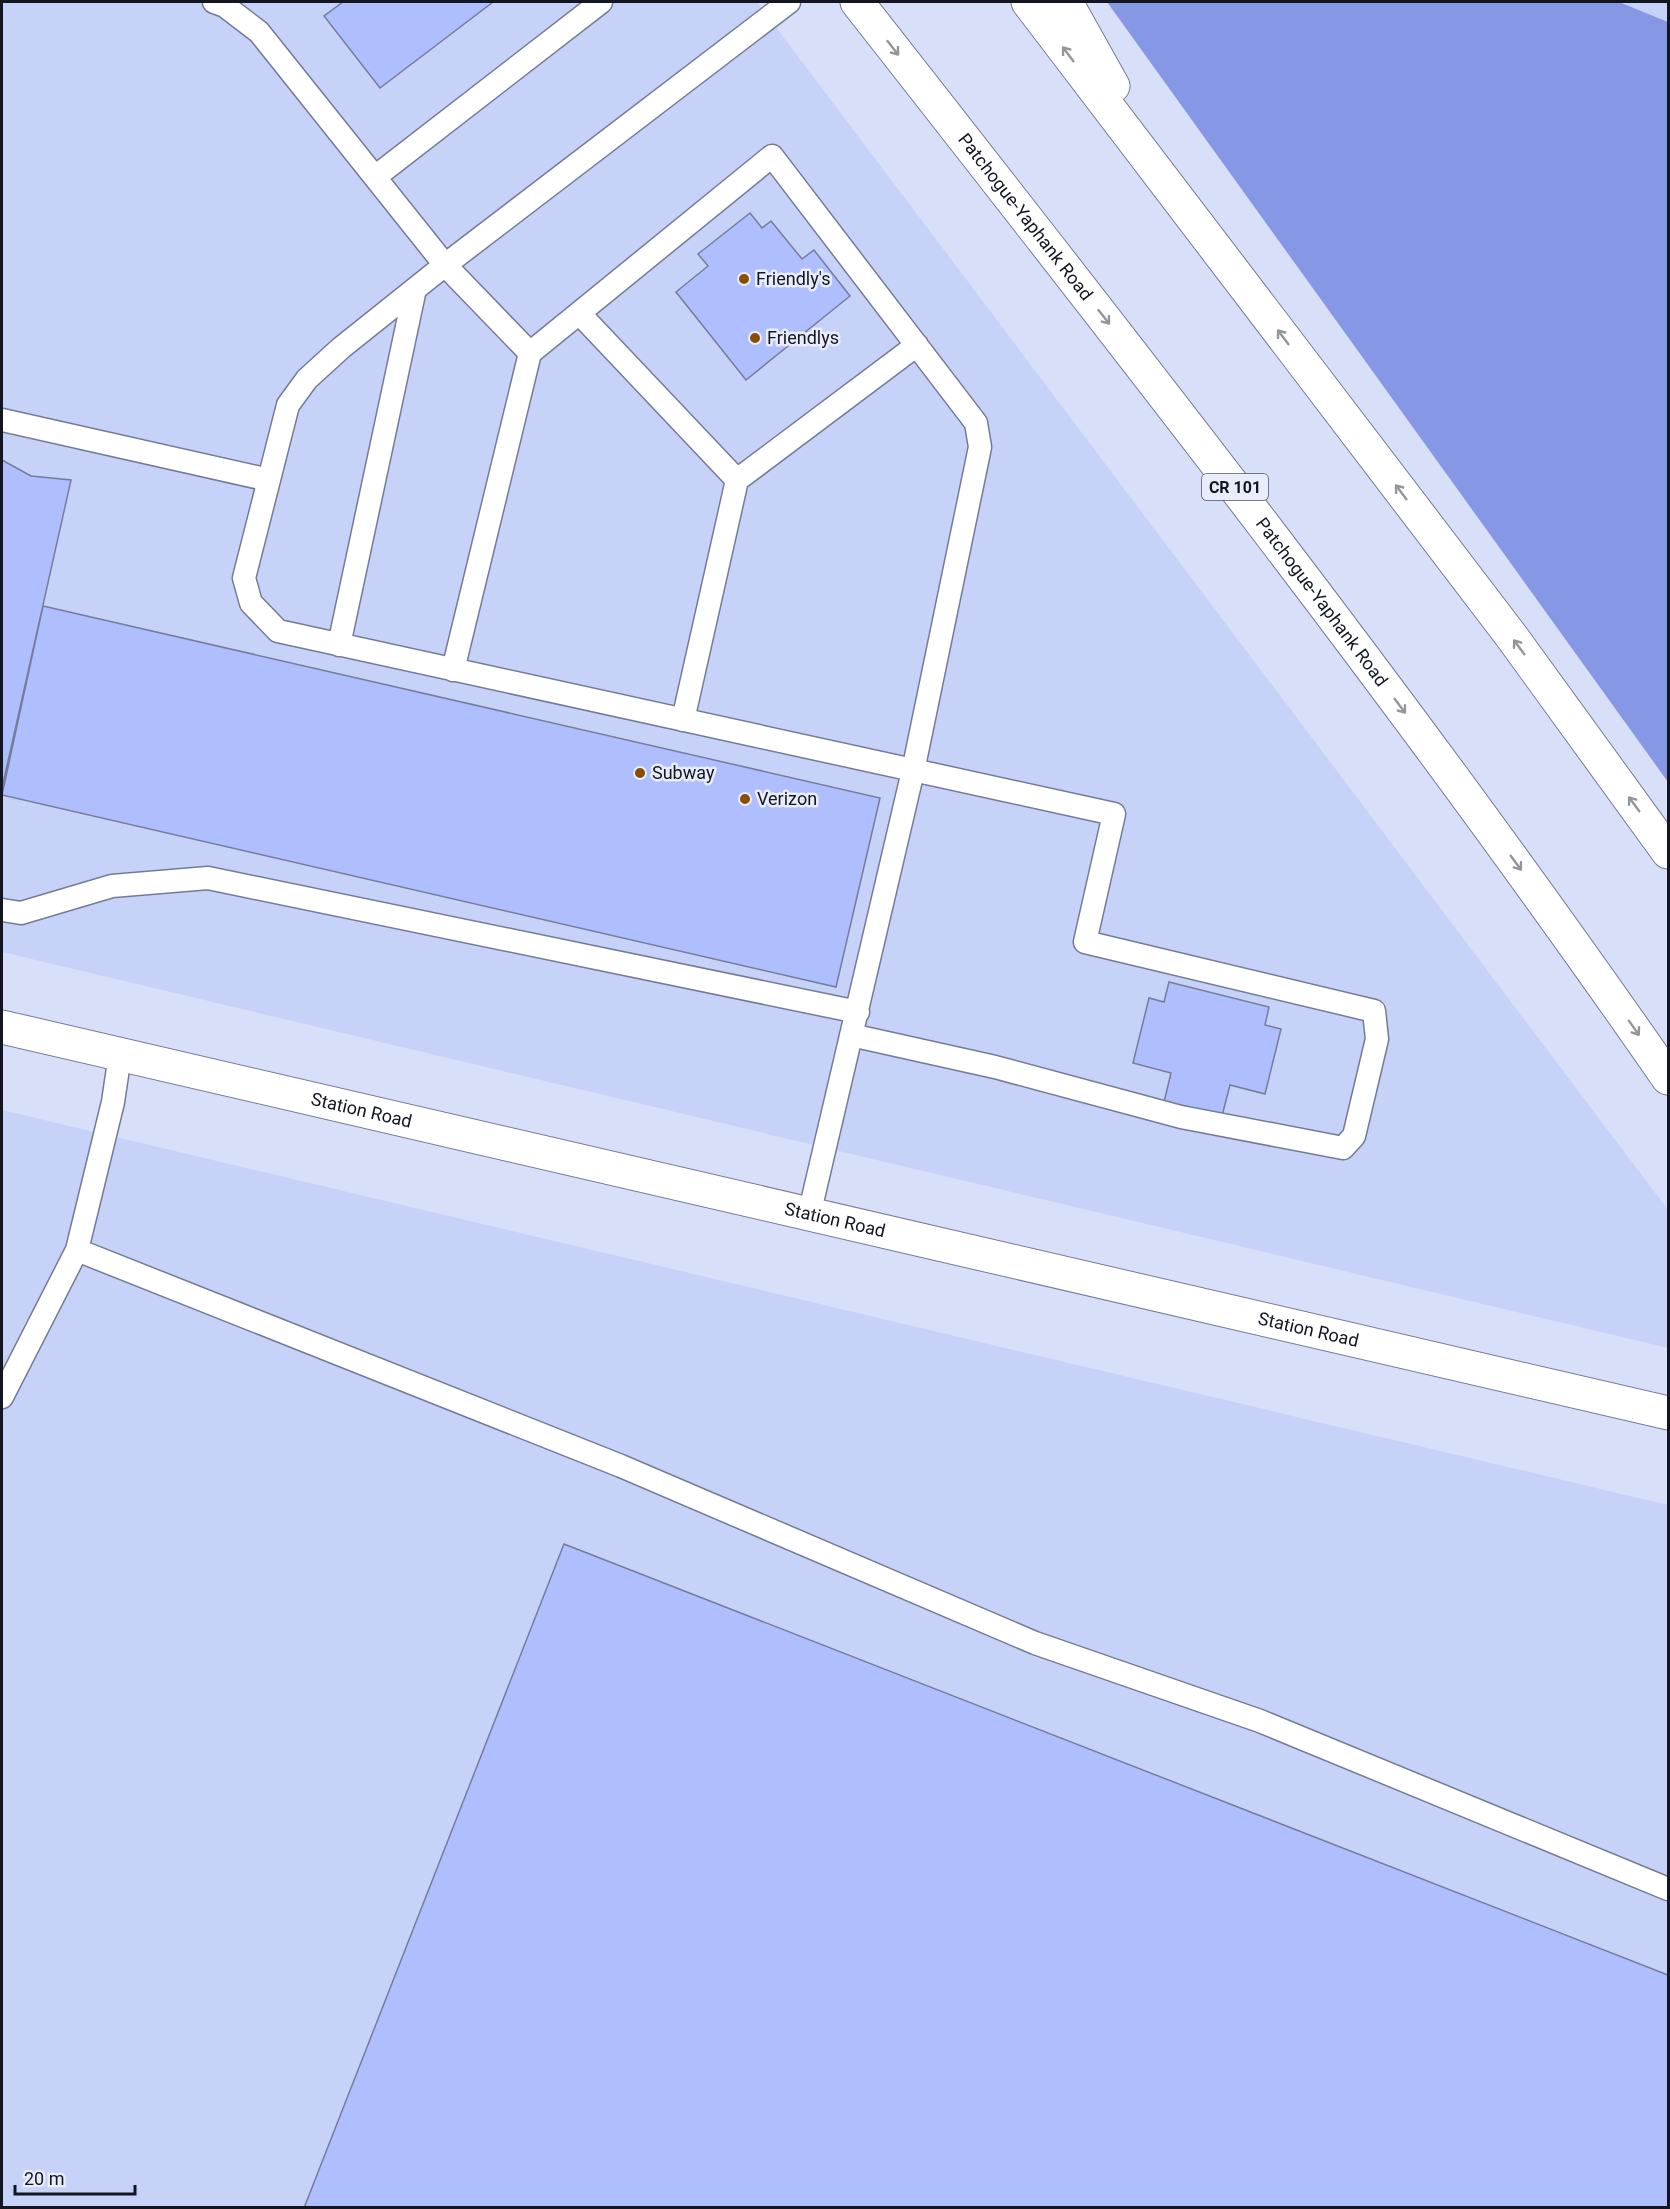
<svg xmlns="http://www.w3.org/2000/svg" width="1670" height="2209" font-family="Roboto,sans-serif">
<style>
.built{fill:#c7d2f9}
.forest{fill:#8697e6}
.building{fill:#aebeff;stroke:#767d9b;stroke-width:1.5}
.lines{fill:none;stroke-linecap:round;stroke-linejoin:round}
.service-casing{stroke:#747b99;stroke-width:25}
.secondary-casing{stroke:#747b99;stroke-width:35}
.primary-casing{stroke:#747b99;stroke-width:35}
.service{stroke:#fff;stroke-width:22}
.secondary{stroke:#fff;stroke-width:33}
.primary{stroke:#fff;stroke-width:33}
.oneway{stroke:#95969b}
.poi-dot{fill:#884f03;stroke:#e9ecfa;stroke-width:2}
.labels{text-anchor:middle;stroke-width:5;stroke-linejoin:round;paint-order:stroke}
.shield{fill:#e9ecfa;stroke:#535662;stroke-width:1.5}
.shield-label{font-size:16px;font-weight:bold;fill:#131621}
.street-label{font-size:18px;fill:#131621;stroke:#e9ecfa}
.poi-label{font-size:18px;fill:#131621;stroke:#e9ecfa;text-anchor:start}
</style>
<rect width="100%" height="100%" fill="#d8dff9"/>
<path class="built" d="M2,2H757L1668,1210V1348L2,952Z
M1619,2H1668V22Z
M2,1110L1668,1505V2207H2Z"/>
<path class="forest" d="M1107,2H1619L1668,22V782Z"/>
<path class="building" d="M343,2H493L380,88L324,16Z
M750,213L762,228L771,221L802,259L814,250L850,296L746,380L676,292L708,266L698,254Z
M2,460L31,476L71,480L2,788Z
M43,606L880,798L836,987L2,795Z
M1169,982L1269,1007L1265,1025L1281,1029L1265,1094L1230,1085L1222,1116L1164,1102L1171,1073L1133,1063L1149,998L1164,1002Z
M564,1544L1668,1975V2208H304Z"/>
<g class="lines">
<defs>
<path id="service" d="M214,2L225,6L259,32L445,265L530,353L772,156L976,423L980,447L913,771L809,1215
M789,2L445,265L341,348L307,379L288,405L244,578L251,603L278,631L1114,814L1085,942L1374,1011L1377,1039L1354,1136L1343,1148L1181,1117L995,1067L851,1035
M375,177L601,2
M579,313L737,480L917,345
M2,420L269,480
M339,645L415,289
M453,670L530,353
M683,720L737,480
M2,910L21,913L112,886L208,878L858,1012
M77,1250L113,1102L120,1055
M2,1397L77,1250L621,1466L1035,1643L1260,1721L1668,1889"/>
<g id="secondary">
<path id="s1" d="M2,1027L1668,1413"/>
</g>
<g id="primary">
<path id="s2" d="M857,2C1134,355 1412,709 1668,1078"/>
<path d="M1028,2L1512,637L1668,852"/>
<path d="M1066,2L1113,86"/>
</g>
</defs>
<use href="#service" class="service-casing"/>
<use href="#secondary" class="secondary-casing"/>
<use href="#primary" class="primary-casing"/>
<use href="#service" class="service"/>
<use href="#secondary" class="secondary"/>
<use href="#primary" class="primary"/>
</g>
<defs><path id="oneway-shaft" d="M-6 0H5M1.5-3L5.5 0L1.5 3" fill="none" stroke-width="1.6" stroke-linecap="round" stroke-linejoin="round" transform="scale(1.5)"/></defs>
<g class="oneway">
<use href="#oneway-shaft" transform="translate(893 48) rotate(52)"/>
<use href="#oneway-shaft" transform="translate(1068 54) rotate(-127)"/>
<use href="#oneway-shaft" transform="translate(1104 317) rotate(52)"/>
<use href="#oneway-shaft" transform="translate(1283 337) rotate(-127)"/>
<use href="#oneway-shaft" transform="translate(1401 492) rotate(-127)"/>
<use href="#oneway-shaft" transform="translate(1519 647) rotate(-126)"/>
<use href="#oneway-shaft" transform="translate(1400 706) rotate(53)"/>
<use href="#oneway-shaft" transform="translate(1634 804) rotate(-126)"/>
<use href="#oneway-shaft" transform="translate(1516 863) rotate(54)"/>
<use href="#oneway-shaft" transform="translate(1634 1028) rotate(55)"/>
</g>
<g class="poi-dot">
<circle cx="744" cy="279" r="6"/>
<circle cx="755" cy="338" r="6"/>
<circle cx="640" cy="773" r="6"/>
<circle cx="745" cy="799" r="6"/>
</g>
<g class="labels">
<rect class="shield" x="1202" y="474" width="66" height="26" rx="4.5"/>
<g class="shield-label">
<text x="1235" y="493">CR 101</text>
</g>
<g class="street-label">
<text dy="6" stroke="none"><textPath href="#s2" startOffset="273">Patchogue-Yaphank Road</textPath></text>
<text dy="6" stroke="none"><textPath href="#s2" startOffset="759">Patchogue-Yaphank Road</textPath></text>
<text dy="6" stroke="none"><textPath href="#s1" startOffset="369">Station Road</textPath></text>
<text dy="6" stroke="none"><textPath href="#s1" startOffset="855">Station Road</textPath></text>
<text dy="6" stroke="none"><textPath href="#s1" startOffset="1341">Station Road</textPath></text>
</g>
<g class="poi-label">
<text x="756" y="285">Friendly's</text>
<text x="767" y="344">Friendlys</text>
<text x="652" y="779">Subway</text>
<text x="757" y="805">Verizon</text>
</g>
</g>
<rect width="1670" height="2209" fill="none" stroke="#131621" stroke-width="6"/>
<path d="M15 2185v9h120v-9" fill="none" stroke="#131621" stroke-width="3"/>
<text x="24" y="2185" font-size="18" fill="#131621" stroke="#e9ecfa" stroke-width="4.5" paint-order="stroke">20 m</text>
</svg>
